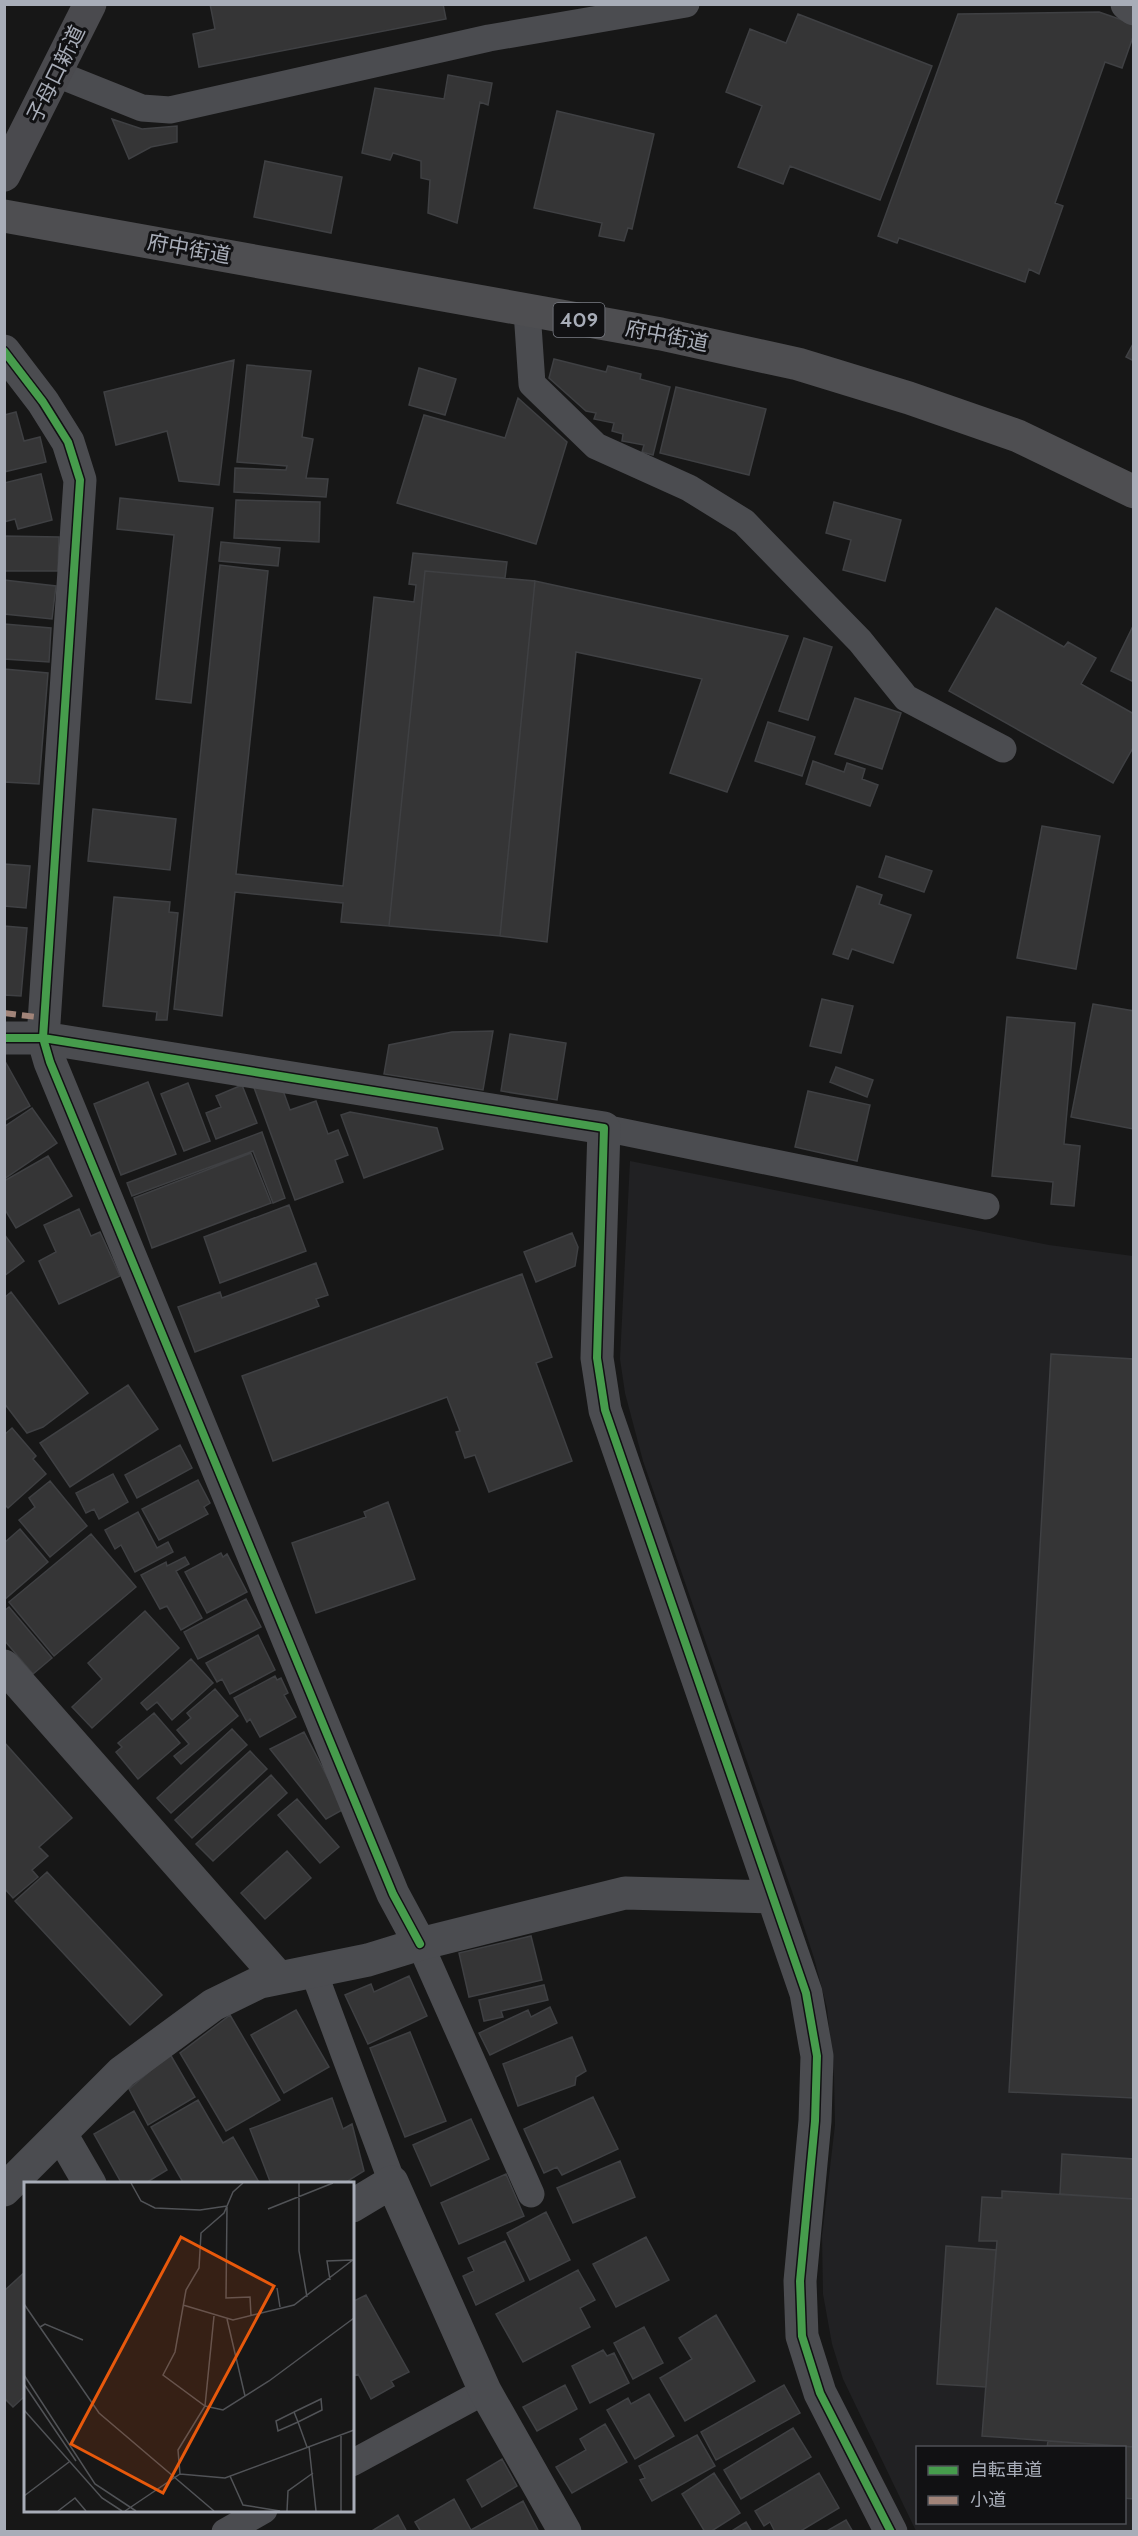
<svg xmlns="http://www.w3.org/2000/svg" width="1138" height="2536" font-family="Cabin,'Noto Sans JP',sans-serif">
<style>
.built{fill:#212123;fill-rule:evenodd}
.building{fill:#353536;stroke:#3f4043;stroke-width:1.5}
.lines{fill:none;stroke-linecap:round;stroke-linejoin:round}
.lane{stroke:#4b4c50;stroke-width:27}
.street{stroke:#4b4c50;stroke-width:33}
.secondary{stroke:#4a4a4e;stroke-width:33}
.highway{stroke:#4e4e51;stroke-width:33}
.quiet{stroke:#a18479;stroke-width:6;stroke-dasharray:12 6;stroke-linecap:butt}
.cycleway-casing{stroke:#111113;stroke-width:11}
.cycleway{stroke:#469c4c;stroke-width:8}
.labels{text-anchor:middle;stroke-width:6;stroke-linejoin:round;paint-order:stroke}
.shield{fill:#111113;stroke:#7b7e86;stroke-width:1.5}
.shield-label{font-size:20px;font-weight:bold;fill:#a8adb8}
.street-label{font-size:21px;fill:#a8adb8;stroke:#111113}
.inset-road{fill:none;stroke:#515357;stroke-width:1.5}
.view{fill:#e8590c;fill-opacity:0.15;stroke:#e8590c;stroke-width:3}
.inset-edge{fill:none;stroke:#a8adb8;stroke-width:3}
</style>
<rect width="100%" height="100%" fill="#171717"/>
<path class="built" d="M630,1161L1049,1245L1133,1256V2531H916L843,2379L832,2344L823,2294L822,2236L835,2125L834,2077L827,2008L814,1958L797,1906L643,1461L625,1393L620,1359ZM918,2448H1124V2522H918Z"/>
<path class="building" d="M210,4H443L446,19L199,67L193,34L215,29Z
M1099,12L1134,24V34L1122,68L1105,62L1055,203L1063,206L1039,274L1029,269L1025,282L899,238L897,243L878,236L958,14Z
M798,14L932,66L880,200L790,166L783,184L738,167L762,106L726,92L750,29L786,43Z
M448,75L492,83L488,105L480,102L457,223L428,213L430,180L421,178V161L393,153L390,160L362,153L375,88L444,99Z
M557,111L654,134L632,229L628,228L624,241L599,236L602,223L534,208Z
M112,119L142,129L177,126V142L151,147L129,159Z
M265,161L342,177L331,233L254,217Z
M1134,342V361L1126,357Z
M554,359L606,372L608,366L641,374L640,379L670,387L653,455L642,452L644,445L622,441L623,434L612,431L614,423L594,419L596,413L586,411L549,378Z
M234,360L219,485L179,481L167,431L116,445L104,392Z
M247,365L311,371L302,437L313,439L306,478L328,479L326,497L234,492L235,468L286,470L287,466L237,462Z
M419,368L456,379L445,415L409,405Z
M676,387L766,409L749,475L660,453Z
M518,398L567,442L536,544L397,503L424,415L505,438Z
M16,412L24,441L40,437L46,462L4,472V415Z
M41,474L52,520L18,529L15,519L4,522V483Z
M120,498L213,508L191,703L156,699L174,535L117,529Z
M236,500L320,502L319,542L234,538Z
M834,502L901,520L885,581L843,570L851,540L826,533Z
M4,536L59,537L58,571H4Z
M221,542L280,548L278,566L219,561Z
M413,553L507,562L505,578L425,571L389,926L341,922L343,903L235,892L222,1016L174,1009L220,565L268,571L236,874L343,886L374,597L414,602L416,585L409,584Z
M425,571L535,581L500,936L389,926Z
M4,580L56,586L52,619L4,614Z
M535,581L788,636L727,792L670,773L702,679L576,652L547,942L500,936Z
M996,608L1064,647L1068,642L1096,658L1081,684L1134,714V746L1113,783L949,691Z
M4,624L51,628L49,662L4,659Z
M1134,624V682L1111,671Z
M804,638L832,647L808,720L779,711Z
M4,669L48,673L39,784L4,782Z
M855,698L901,713L882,769L835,754Z
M768,722L815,737L802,776L755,761Z
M813,761L844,772L847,763L865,769L862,779L878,785L870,806L806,784Z
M93,809L176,819L170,870L88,861Z
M1042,826L1100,836L1076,969L1017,958Z
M886,856L932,871L924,892L879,877Z
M4,864L30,866L26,908L4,906Z
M857,886L882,895L879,904L911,915L893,963L852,949L848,959L833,954Z
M114,897L170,902L169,912L178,913L167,1020H156L157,1012L103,1006Z
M4,926L27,928L21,996L4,995Z
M822,999L853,1006L841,1053L810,1046Z
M1093,1004L1134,1011V1129L1071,1117Z
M1007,1017L1075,1023L1064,1144L1080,1146L1074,1206L1051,1204L1053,1182L992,1176Z
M493,1031L483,1090L384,1074L389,1045L452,1032Z
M510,1034L566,1043L557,1100L501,1091Z
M6,1063L30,1106L4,1121V1064Z
M836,1067L873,1080L867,1097L830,1082Z
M148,1082L176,1154L121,1175L94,1104Z
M252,1082L281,1085L290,1110L316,1101L328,1134L338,1130L348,1155L335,1160L343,1182L295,1200Z
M188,1083L210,1141L184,1151L161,1094Z
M242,1085L257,1123L216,1139L206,1113L221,1107L216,1096Z
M808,1091L870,1105L857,1161L795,1147Z
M32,1108L57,1143L4,1179V1127Z
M350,1112L437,1128L443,1149L364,1178L341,1115Z
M262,1132L285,1198L273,1203L253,1151L132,1196L127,1183Z
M251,1153L271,1203L152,1248L134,1198Z
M48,1156L72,1196L16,1228L4,1208V1181Z
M289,1205L306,1251L220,1283L204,1237Z
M79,1209L91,1236L100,1232L120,1276L59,1304L39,1261L56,1252L44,1225Z
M572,1233L578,1247L575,1266L536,1282L524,1252Z
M4,1234L24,1261L4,1276Z
M316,1263L328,1295L316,1299L319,1306L195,1352L178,1307L220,1292L222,1298Z
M522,1274L552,1357L536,1363L572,1461L489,1492L475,1455L465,1458L456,1432L460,1431L447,1397L273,1461L242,1376Z
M11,1292L88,1393L43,1427L27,1433L4,1403V1298Z
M1051,1354L1134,1359V2098L1009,2092Z
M128,1385L158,1429L70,1487L40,1443Z
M12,1428L36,1456L33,1459L46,1474L8,1508L4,1504V1435Z
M180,1445L192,1468L137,1498L125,1475Z
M113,1474L128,1502L99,1519L94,1509L86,1513L76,1493Z
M198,1480L210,1503L204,1507L208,1514L159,1540L142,1509Z
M50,1481L87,1526L50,1557L19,1520L35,1507L29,1498Z
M388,1502L415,1579L316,1613L292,1543L366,1517L364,1512Z
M138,1512L157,1548L168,1542L173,1552L135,1572L121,1545L115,1549L105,1530Z
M20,1529L48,1562L4,1600V1543Z
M91,1534L136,1587L54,1656L9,1602Z
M221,1553L223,1557L227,1554L247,1592L207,1613L185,1572Z
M185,1557L189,1564L176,1571L202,1618L181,1630L167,1606L160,1609L141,1575L166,1562L167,1566Z
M246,1599L261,1627L198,1659L184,1632Z
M9,1607L52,1658L33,1674L4,1640V1611Z
M145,1611L179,1648L92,1728L72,1707L102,1679L88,1663Z
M258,1635L275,1670L230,1694L222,1679L217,1682L206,1663Z
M191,1659L213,1683L172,1720L157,1702L147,1710L141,1703Z
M275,1676L277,1680L281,1678L288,1693L284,1695L296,1717L260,1737L250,1719L247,1722L234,1698Z
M215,1689L238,1716L181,1764L174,1756L189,1744L177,1730L191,1718L187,1713Z
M154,1713L180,1743L138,1779L116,1752L122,1747L118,1743Z
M232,1729L247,1745L171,1813L157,1798Z
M304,1732L344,1809L326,1819L270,1749Z
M4,1742L72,1818L39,1847L48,1856L32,1870L38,1877L13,1898L4,1888Z
M250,1751L267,1769L192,1838L175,1820Z
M271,1775L287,1793L213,1861L196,1844Z
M297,1799L339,1847L320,1863L278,1815Z
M287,1851L311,1878L265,1919L241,1893Z
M47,1872L162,1995L130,2025L15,1901Z
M531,1936L542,1980L469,1997L459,1953Z
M409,1976L427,2016L368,2044L345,1995L371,1984L374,1992Z
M544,1985L548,2000L501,2011L503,2017L484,2021L479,2000Z
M550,2007L557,2023L490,2055L479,2033L528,2010L531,2017Z
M296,2010L329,2067L284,2093L251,2035Z
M230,2015L280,2100L226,2131L180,2053Z
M410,2032L446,2121L405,2137L370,2048Z
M572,2037L586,2071L576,2077L575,2085L518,2106L503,2064Z
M170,2054L195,2097L148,2125L129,2089Z
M593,2097L618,2149L562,2175L557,2167L544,2173L524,2129Z
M332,2098L343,2129L352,2124L364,2171L343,2184H271L250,2129Z
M198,2100L223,2143L233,2137L260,2184H184L151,2127Z
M134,2111L167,2170L144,2184H122L94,2134Z
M471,2119L489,2159L431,2186L413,2145Z
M1062,2154L1134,2159V2199L1060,2194Z
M620,2161L635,2197L573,2223L557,2188Z
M506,2174L524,2216L459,2244L441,2203Z
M1002,2191L1134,2199V2447L982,2436L997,2241H979L982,2197L1002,2198Z
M546,2212L570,2260L530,2280L507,2233Z
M646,2237L669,2280L616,2307L593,2264Z
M505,2241L524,2281L476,2305L463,2276L474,2271L468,2258Z
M946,2246L996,2250L986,2387L937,2384Z
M578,2270L595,2300L580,2308L590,2327L523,2362L496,2314Z
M26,2271V2395L13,2407L4,2398V2291Z
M366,2295L409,2372L391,2381L394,2386L371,2399L358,2374L352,2377V2302Z
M716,2315L755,2381L685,2421L660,2378L692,2359L679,2338Z
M644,2327L663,2363L633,2379L614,2343Z
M603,2350L607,2356L614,2353L629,2383L590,2403L572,2366Z
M565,2385L577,2409L537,2431L523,2407Z
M784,2385L800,2413L716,2460L701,2432Z
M649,2394L674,2436L635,2459L607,2410L628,2398L631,2404Z
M605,2424L627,2462L572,2493L556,2467L586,2450L580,2439Z
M793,2428L811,2457L741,2499L724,2470Z
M697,2435L715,2466L652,2501L640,2480L645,2478L639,2466Z
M1048,2441L1134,2447V2499L1124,2498V2448H1047Z
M502,2459L517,2486L482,2507L467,2480Z
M714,2473L740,2513L710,2532H705L682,2494Z
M819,2473L839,2508L799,2532H775L770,2522L764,2526L755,2511Z
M454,2499L471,2530L523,2501L539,2532H421L415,2522Z
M398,2515L407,2532H370Z
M846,2520L853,2532H825Z
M746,2522L752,2532H730Z"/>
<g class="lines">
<path class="lane" d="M57,74L142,108L170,110L489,38L686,4
M527,311L532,384L596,446L689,488L744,522L860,641L906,698L1003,749
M604,1128L986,1206
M420,1944L531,2194
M313,1970L392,2182
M352,2463L485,2391
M225,2532L264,2510"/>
<path class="street" d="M1127,4L1134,9
M4,351L43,402L68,442L80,480L43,1038L50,1062L393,1894L420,1944
M4,1038H43L604,1128L597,1358L605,1410L806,1993L817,2056L815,2121L800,2281L802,2336L820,2393L891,2532
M4,1666L279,1978
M61,2134L90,2184
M4,2190L122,2072L213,2005L260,1982L368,1960L420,1944L625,1893L772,1897
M352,2206L392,2182L485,2391L565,2532"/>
<path class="secondary" d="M4,175L90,4"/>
<path class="highway" d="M4,216L661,334L798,364L909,398L1018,436L1134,492"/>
<path class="quiet" d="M4,1013L45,1018"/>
<defs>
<path id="cycleway" d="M4,351L43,402L68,442L80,480L43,1038L50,1062L393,1894L420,1944
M4,1038H43L604,1128L597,1358L605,1410L806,1993L817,2056L815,2121L800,2281L802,2336L820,2393L891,2532"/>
</defs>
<use href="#cycleway" class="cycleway-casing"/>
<use href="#cycleway" class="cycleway"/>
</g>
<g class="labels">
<rect class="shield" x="553.5" y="303" width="51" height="34" rx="4.5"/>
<g class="shield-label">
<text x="579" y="327">409</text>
</g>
<g class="street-label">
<text transform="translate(56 74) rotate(-64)" y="7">子母口新道</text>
<text transform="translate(189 249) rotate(10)" y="7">府中街道</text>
<text transform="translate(667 336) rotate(11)" y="7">府中街道</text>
</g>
</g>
<g transform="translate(24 2182)">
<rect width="330" height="330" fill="#171717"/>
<path class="inset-road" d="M107,1L117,19L131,26L176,28L203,24M219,1L209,10L200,31L177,51L175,86L162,108L151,170L139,193L181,224L199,228L245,199L330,136M275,1V69L283,115M203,25L202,116L226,115L227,134M244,27L309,1M306,98L303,79L328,78M253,106L256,125M0,122L75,231L190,329M159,123L209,138L270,123L330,77M203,137L221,214M16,145L21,142L59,158M0,193L71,302L112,329M0,202L52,279M0,228L78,316L98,329M270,230L297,217L298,228L274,240L254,249L252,239L270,230L274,240L283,265M285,264L292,329M156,292L154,268L181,224L190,134M206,294L219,323L256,329M0,314L45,280M34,329L51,316L62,329M101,329L156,292L201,296L330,248M263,329L264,309L289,291M317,329V254"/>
<path class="view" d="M157,55L250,104L139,311L47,262Z"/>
<rect width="330" height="330" class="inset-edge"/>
</g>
<rect width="1138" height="2536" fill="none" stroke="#a8adb8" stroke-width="12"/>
<rect x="916" y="2446" width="210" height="78" fill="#111113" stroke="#4d4f55" stroke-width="1.5"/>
<rect x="928" y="2466" width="30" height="9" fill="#469c4c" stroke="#4d4f55" stroke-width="1.5"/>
<text x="970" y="2476" font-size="18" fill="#a8adb8">自転車道</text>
<rect x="928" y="2496" width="30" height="9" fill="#a18479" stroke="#4d4f55" stroke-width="1.5"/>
<text x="970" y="2506" font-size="18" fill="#a8adb8">小道</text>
</svg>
